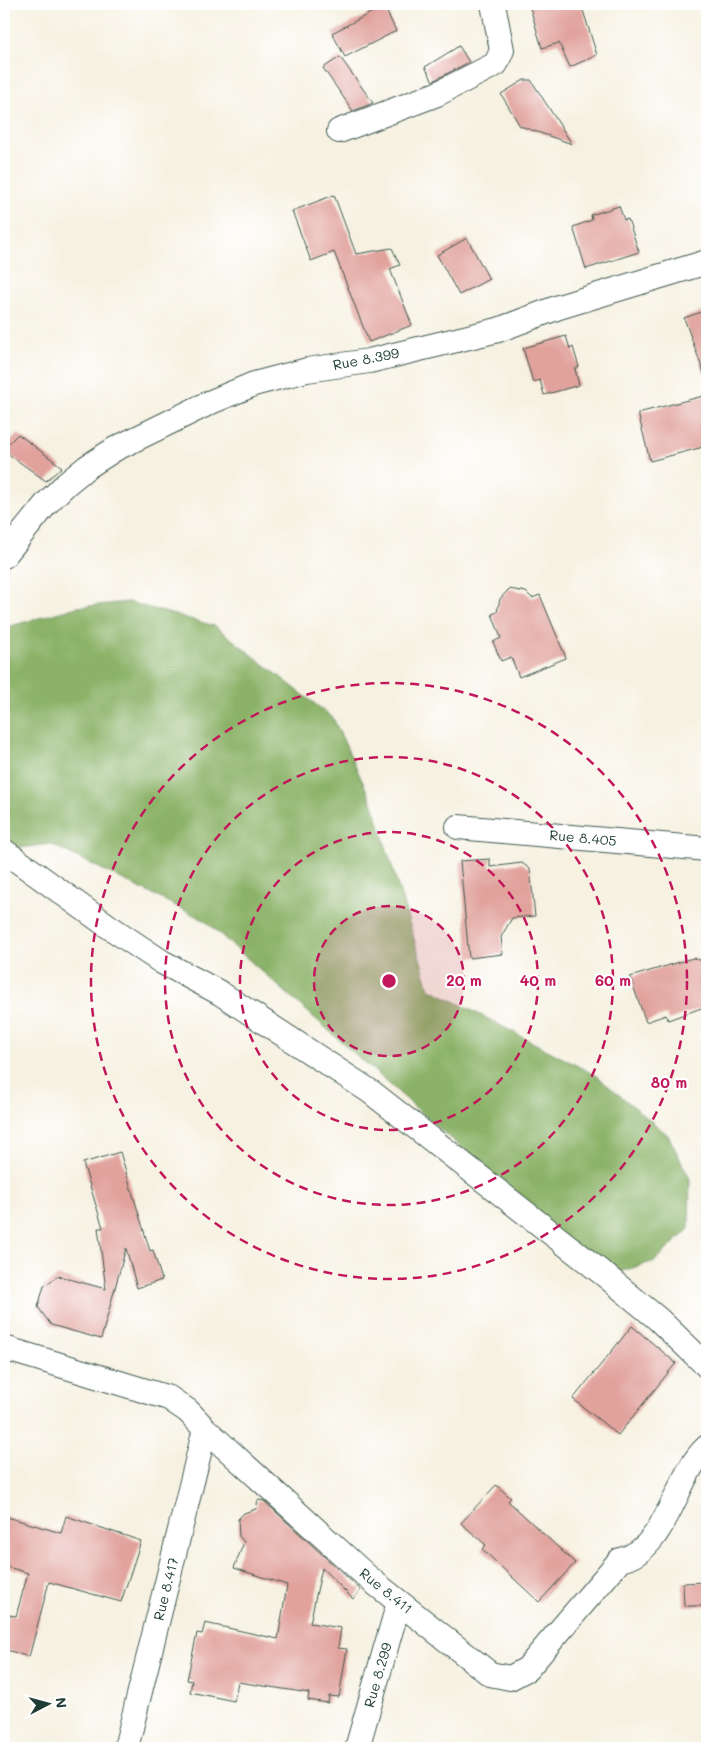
<svg xmlns="http://www.w3.org/2000/svg" width="711" height="1752" font-family="Mali,sans-serif">
<style>
.forest{fill:#8bb268;stroke:#55784e}
.building{fill:#e1a29c}
.lines{fill:none;stroke-linecap:round;stroke-linejoin:round}
.minor-casing{stroke:#3f584e;stroke-width:26}
.minor{stroke:#fff;stroke-width:24}
.ring{fill:none;stroke:#c2185b;stroke-width:2.5;stroke-dasharray:9 6}
.labels{text-anchor:middle;stroke-width:4.5;stroke-linejoin:round;paint-order:stroke}
.street-label{font-size:14px;fill:#1f3d34;stroke:#fff}
.centre{fill:#c2185b;stroke:#fff;stroke-width:2.5}
.ring-label{font-size:15px;text-anchor:middle;font-weight:bold;fill:#c2185b;stroke:#fff;stroke-width:4.5;stroke-linejoin:round;paint-order:stroke}
</style>
<rect width="100%" height="100%" fill="#fff"/>
<filter id="ink" filterUnits="userSpaceOnUse"><feTurbulence type="fractalNoise" baseFrequency=".02" numOctaves="2"/><feDisplacementMap in="SourceGraphic" scale="10" xChannelSelector="R" yChannelSelector="G"/><feConvolveMatrix kernelMatrix="1 2 1 2 8 2 1 2 1" color-interpolation-filters="sRGB"/></filter>
<filter id="wash" filterUnits="userSpaceOnUse"><feTurbulence type="fractalNoise" baseFrequency=".0096" numOctaves="4" result="noise"/><feDisplacementMap in="SourceGraphic" scale="20" xChannelSelector="R" yChannelSelector="G"/><feGaussianBlur stdDeviation="1.12" result="paint"/><feColorMatrix in="noise" values="0 0 0 0 0 0 0 0 0 0 0 0 0 0 0 0 0 1.4 0 .05"/><feComposite in="paint" operator="in"/></filter>
<g filter="url(#wash)">
<rect width="100%" height="100%" fill="#f6f1e1"/>
<path class="forest" d="M128,602L215,626L333,718L373,804L429,988L595,1075L668,1135L690,1179L689,1229L655,1261L606,1276L204,920L51,844L4,850V628L77,607Z"/>
<g id="blocks">
<path class="building" d="M529,4H581L597,55L570,67L559,43L542,48Z
M384,6L396,31L345,57L332,33Z
M459,46L469,62L433,81L425,67Z
M340,57L373,103L353,111L323,68Z
M524,80H531L572,144L520,126L501,94Z
M334,195L356,254L392,248L400,265L390,269L412,325L369,342L334,252L311,261L292,211Z
M619,206L624,220L628,219L639,252L586,269L573,227L592,220L591,215Z
M467,238L489,279L459,295L437,255Z
M707,310V376H705L684,318Z
M566,336L570,349L573,347L579,367L575,369L579,385L544,395L540,380L533,382L523,348Z
M707,395V446L650,461L638,413Z
M18,434L62,467L46,481L4,451V448Z
M509,589L526,592L532,598L540,595L566,658L519,677L511,657L501,661L493,642L501,638L492,614L497,612L500,599Z
M490,859V867L522,863L530,869L535,916L512,918L501,937L503,954L469,958L460,861Z
M693,958L703,961L707,972L702,980L707,994V1006L668,1020L666,1015L646,1022L630,977Z
M120,1152L150,1251L153,1250L162,1280L137,1288L126,1248L101,1339L51,1325L38,1307L44,1286L58,1276L106,1289L98,1228H103L83,1163Z
M632,1326L676,1363L618,1435L573,1399Z
M496,1485L511,1498L508,1501L575,1563L539,1602L482,1549L486,1545L461,1523Z
M258,1500L264,1501L361,1590L353,1599L322,1568L310,1623L341,1628L338,1648L347,1649L339,1697L329,1696L328,1703L308,1700L309,1693L238,1682L234,1701L190,1692L192,1681L187,1680L197,1633L202,1634L205,1623L278,1639L287,1585L234,1568L244,1542L239,1536L238,1519L244,1513L256,1509Z
M4,1516L61,1533L66,1516L141,1541L121,1602L49,1582L29,1657L4,1649V1636L9,1615L16,1616L28,1573L4,1566Z
M707,1582V1606H684L683,1583Z"/>
</g>
</g>
<g filter="url(#ink)">
<use href="#blocks" fill-opacity="0" stroke="#3f584e" stroke-width="1"/>
<g class="lines">
<defs>
<path id="minor" d="M339,131L437,94L496,64L502,50L493,4
M4,556L46,504L65,485L87,467L115,449L211,402L254,384L307,370L369,361L498,330L559,307L707,262
M458,827L707,849
M4,851L108,926L162,962L220,993L371,1092L606,1276L658,1319L707,1366
M4,1348L169,1398L188,1411L205,1429L371,1580L490,1674L510,1678L527,1669L620,1560C667,1551 675,1475 707,1447
M126,1748L205,1429
M357,1748L399,1602"/>
</defs>
<use href="#minor" class="minor-casing"/>
<use href="#minor" class="minor"/>
</g>
</g>
<circle cx="389" cy="981" r="75" fill="#c2185b" fill-opacity=".12"/>
<g class="ring">
<circle cx="389" cy="981" r="75"/>
<circle cx="389" cy="981" r="149"/>
<circle cx="389" cy="981" r="224"/>
<circle cx="389" cy="981" r="298"/>
</g>
<g class="labels">
<g class="street-label">
<text transform="translate(366 359) rotate(-11)" y="5">Rue 8.399</text>
<text transform="translate(583 838) rotate(5)" y="5">Rue 8.405</text>
<text transform="translate(166 1589) rotate(-76)" y="5">Rue 8.417</text>
<text transform="translate(386 1591) rotate(39)" y="5">Rue 8.411</text>
<text transform="translate(378 1675) rotate(-74)" y="5">Rue 8.299</text>
</g>
</g>
<circle cx="389" cy="981" r="8" class="centre"/>
<g class="ring-label">
<text x="464" y="986">20 m</text>
<text x="538" y="986">40 m</text>
<text x="613" y="986">60 m</text>
<text x="669" y="1088">80 m</text>
</g>
<rect width="711" height="1752" fill="none" stroke="#fff" stroke-width="20"/>
<g transform="translate(48 1704) rotate(84)" stroke="#ffffff" stroke-width="4" paint-order="stroke">
<path d="M0-4L9 19L0 12L-9 19Z" fill="#1f3d34"/>
<text y="-8" font-size="14" font-weight="bold" text-anchor="middle" fill="#1f3d34">N</text>
</g>
</svg>
